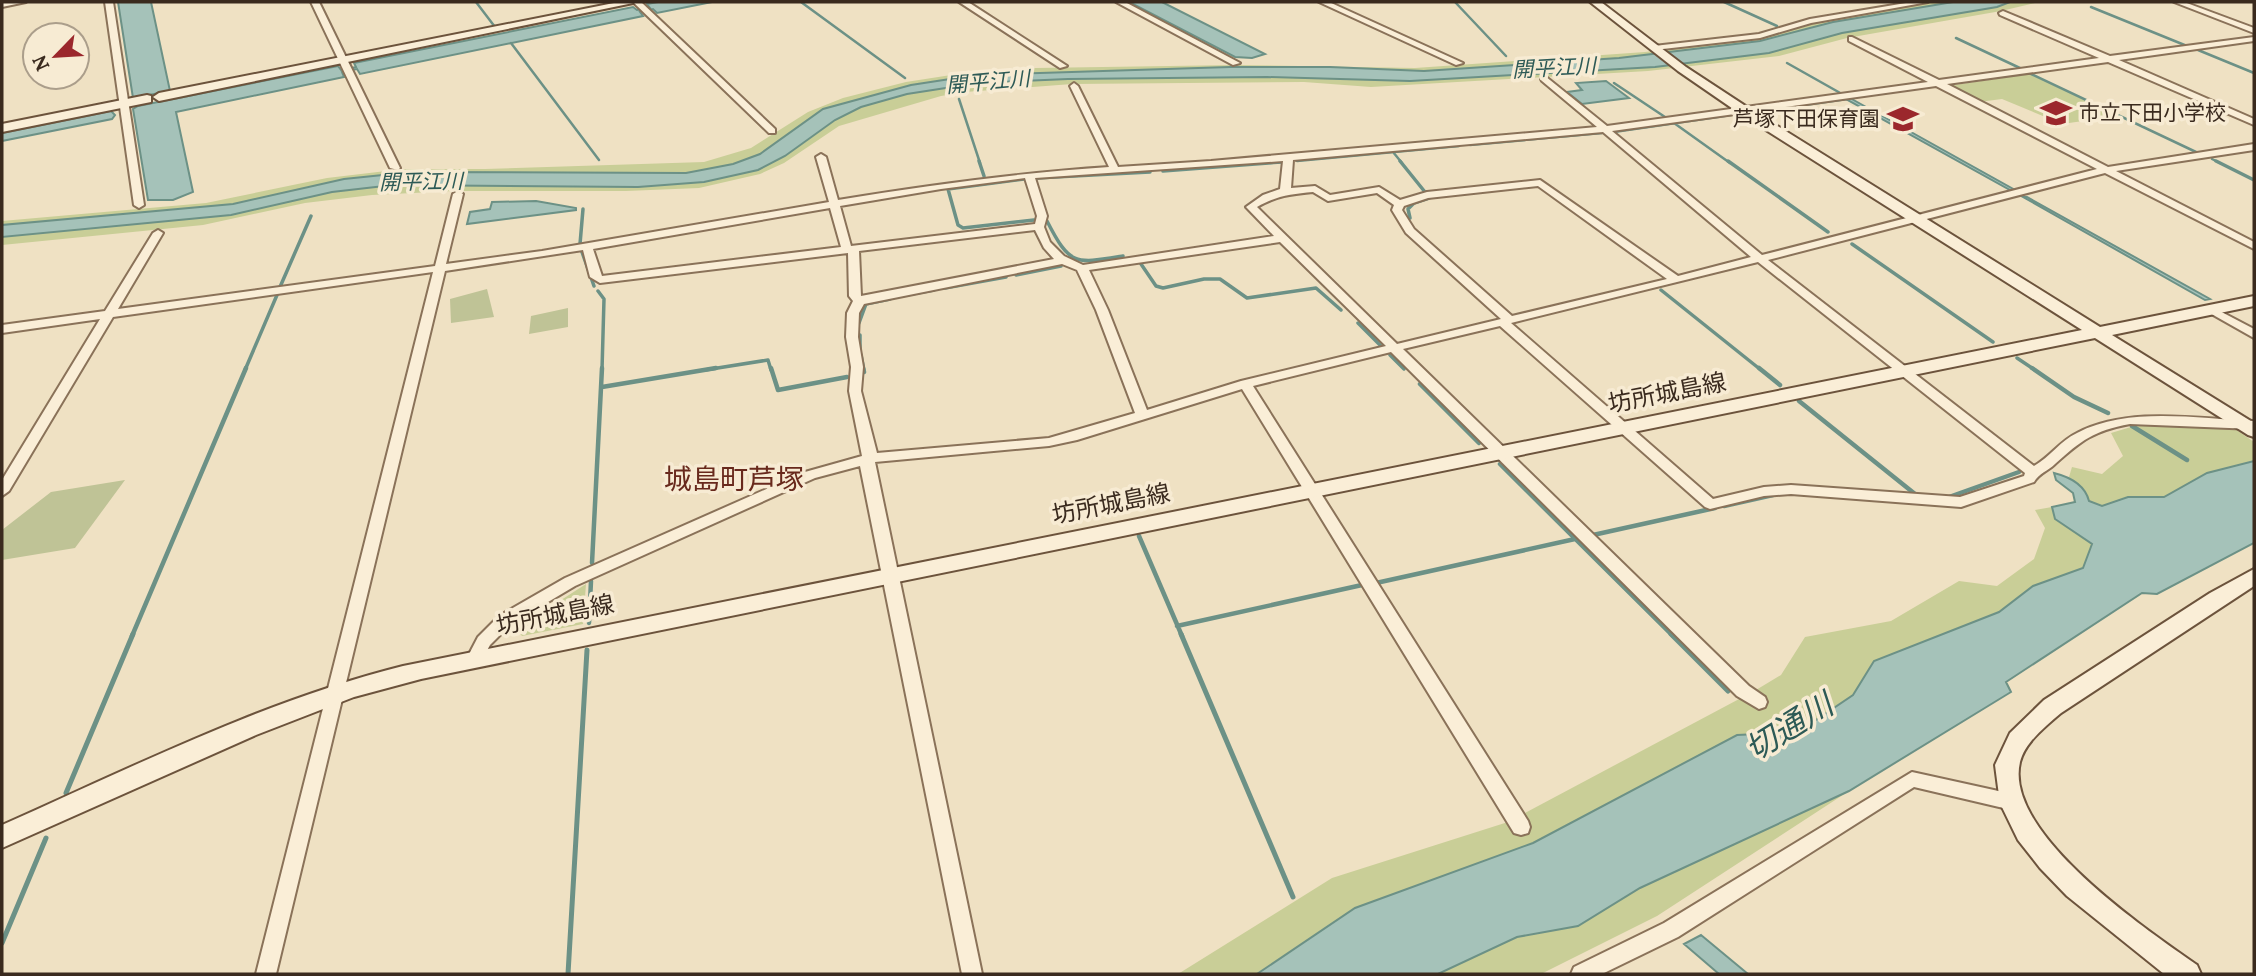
<svg xmlns="http://www.w3.org/2000/svg" width="2256" height="976" font-family="Lora,'Noto Sans JP',serif">
<style>
.green{fill:#c9ce97}
.cemetery{fill:#bfc396}
.water{fill:#a5c2b9;stroke:#6c9186;stroke-width:2}
.lines{fill:none;stroke-linecap:round;stroke-linejoin:round}
.stream-far3{stroke:#6c9186;stroke-width:2.5}
.stream-far2{stroke:#6c9186;stroke-width:3.5}
.stream-far1{stroke:#6c9186;stroke-width:4.5}
.stream{stroke:#6c9186;stroke-width:5}
.street-casing{stroke:#8a7259;stroke-width:4}
.secondary-casing{stroke:#6c533c;stroke-width:4}
.street{fill:#faeed7;fill-rule:evenodd}
.secondary{fill:#faeed7;fill-rule:evenodd}
.labels{text-anchor:middle;stroke-width:7;stroke-linejoin:round;paint-order:stroke}
.far-water-label{font-size:21px;font-style:italic;fill:#2d5a56;stroke:#f7ebd3}
.far-poi-label{font-size:21px;fill:#3a2a1e;stroke:#f7ebd3;text-anchor:start}
.street-label{font-size:24px;fill:#3a2a1e;stroke:#f7ebd3}
.quarter-label{font-size:28px;fill:#68291c;stroke:#f7ebd3}
.near-water-label{font-size:32px;font-style:italic;fill:#2d5a56;stroke:#f7ebd3}
</style>
<rect width="100%" height="100%" fill="#efe1c3"/>
<path class="green" d="M1934,2H1953L1833,22L1760,41L1619,58L1424,71L1330,67H1230L976,75L911,85L823,109L760,154L733,164L686,173L412,172L344,179L233,204L2,225V221L206,203L327,178L403,169H485L704,162L751,148L808,112L843,98L906,82L964,73L1036,68L1236,65L1415,68L1645,52L1763,37L1818,22Z
M2010,2H2039L2001,11L1847,38L1779,56L1648,71L1371,87L1304,82L1072,84L965,92L941,96L839,126L784,163L760,174L699,188L626,191H453L372,195L305,203L203,225L2,245V237L231,215L332,192L393,185L704,182L758,170L785,156L835,120L861,107L907,94L978,83L1068,79L1267,77L1410,81L1655,67L1769,53L1842,33L1996,7Z
M2030,74L2118,116L2062,124L2002,99L1979,102L1947,86Z
M2141,424L2235,429L2254,442V461L2207,473L2164,497H2128L2102,506L2089,501L2069,477L2072,467L2102,474L2123,456L2111,433Z
M2052,507L2055,519L2092,544L2083,568L2033,586L1999,612L1874,661L1853,695L1798,732L1737,735L1533,843L1355,908L1257,974H1178L1332,878L1508,822L1756,690L1781,675L1805,637L1891,621L1959,581L1997,586L2034,559L2045,528L2035,510Z
M586,584L583,624L522,636L516,629Z
M1849,791L1657,916L1541,974H1438L1517,937L1578,926L1640,888Z"/>
<path class="cemetery" d="M487,289L494,317L451,323L450,299Z
M568,308V327L529,334L531,316Z
M125,480L75,548L2,560V530L51,492Z"/>
<path class="water" d="M118,2H151L170,91L133,98Z
M658,2H712L657,13L653,9L640,12L643,16L360,74L357,69L342,72L344,77L176,112L193,192L173,200H148L133,109L138,106L338,66L341,70L356,67L354,63L633,7L637,10L650,8L647,4Z
M1129,2H1162L1265,54L1252,58L1235,57Z
M1953,2H2010L1997,7L1842,33L1769,53L1655,67L1410,81L1267,77L1068,79L978,83L907,94L861,107L835,120L785,156L758,170L704,182L638,187L393,185L332,192L231,215L2,237V225L233,204L344,179L412,172L686,173L733,164L760,154L823,109L911,85L976,75L1230,67H1330L1424,71L1619,58L1760,41L1833,22Z
M1606,81L1629,98L1582,104L1567,92L1582,90L1576,83Z
M1850,98L2015,190H2010L1846,99Z
M111,111L115,115L112,119L2,141V133Z
M2023,197H2027L2210,299L2205,300Z
M536,201L576,208V210L467,224L470,212L490,209L492,202Z
M2254,461V543L2157,594L2142,593L2006,682L2011,692L1849,791L1640,888L1578,926L1517,937L1438,974H1257L1355,908L1533,843L1737,735L1798,732L1853,695L1874,661L1999,612L2033,586L2083,568L2092,544L2055,519L2052,507L2075,502L2073,493L2056,480L2054,473C2070,477 2085,485 2089,501L2102,506L2128,497H2164L2207,473Z
M1701,935L1748,974H1719L1684,944Z"/>
<g class="lines">
<path class="stream-far3" d="M476,2L495,27
M801,2L905,78
M1455,2L1506,56
M1724,2L1777,26
M2,3L10,2
M2091,7L2187,46
M1956,38L2022,69
M511,43L599,160
M2198,50L2254,73
M1787,63L1842,94
M2029,73L2196,152
M1614,83L1665,117
M959,99L980,163
M1756,112L1847,99
M1674,123L1730,163
M1614,132L1738,114
M1470,145L1602,133
M1393,152L1402,163
M2212,159L2220,163
M1297,161L1459,146
M1271,163L1281,162"/>
<path class="stream-far2" d="M979,161L984,176
M1400,161L1425,192
M1728,161L1828,232
M2216,161L2254,180
M1163,171L1281,162
M1036,178L1150,172
M1024,179L948,189L958,225L963,228L1034,220
M1410,218L1408,209L1414,203L1429,198
M1047,221C1070,266 1075,264 1123,256
M580,244L583,209
M1852,244L1993,342
M582,252L594,286
M1141,264L1156,286L1163,288L1204,279H1220L1247,298L1316,288L1341,310
M1016,275L1061,266
M280,287L311,216
M945,288L1006,277
M1661,290L1761,370
M598,291L604,299L602,370
M906,295L934,290
M859,323L866,304L890,299
M1358,323L1381,346
M860,335V348
M861,355L864,370
M1390,355L1404,369
M2017,358L2035,370
M245,370L277,295
M705,370L768,360L771,370"/>
<path class="stream-far1" d="M771,368L778,390L847,377
M863,368L864,372
M1759,368L1780,385
M2032,368L2074,397L2108,413
M1420,384L1479,443
M602,387L716,368
M1799,401L1915,494
M2132,426L2187,460
M1500,464L1673,636
M1949,497L2019,472
M1724,506L1773,495
M1593,535L1715,508
M1139,536L1182,636
M592,563L602,368
M1376,583L1575,539
M589,623L591,581
M1177,626L1362,585
M132,636L246,368"/>
<path class="stream" d="M1181,634L1293,897
M1671,634L1728,691
M1773,727L1783,735
M66,793L133,634
M2,943L46,838
M568,974L587,650"/>
<defs>
<path id="street" d="M26,2L2,7V3Z
M105,2H113L144,205L139,208L134,205Z
M311,2H319L400,168L398,170L390,168Z
M633,2H641L775,129V133H769Z
M959,2H968L1067,66L1060,68Z
M1116,2H1125L1240,63L1233,65Z
M1319,2H1329L1463,63L1456,65Z
M1912,2H1928L1811,23L1760,38L1654,50L1650,48L1654,46L1759,34L1810,19Z
M2174,2H2184L2254,28V33Z
M2003,11L2110,56L2254,37V41L2119,60L2254,119V125L2108,62L1947,84L2108,167L2254,144V150L2116,171L2254,242V249L2105,173L1768,260L2034,466C2050,457 2060,441 2077,433C2129,406 2197,419 2254,421V429L2130,424C2093,431 2082,440 2055,464C2048,471 2039,473 2034,482L1961,507L1791,494L1764,496L1710,509L1705,507L1500,326L1403,349L1749,686L1765,697L1767,702L1765,707L1759,709L1737,696L1391,352L1253,386L1528,821L1530,827L1528,833L1521,835L1514,833L1242,389L1077,440L1049,446L875,462L982,974H962L860,466L815,478L575,586L511,624L490,645L481,662L475,664L469,662L467,658L478,637L499,616L565,578L805,472L862,456L849,391L851,367L846,337L847,313L853,301L849,296L848,253L600,283L590,277L583,250L445,271L276,974H256L433,272L113,317L9,491L2,496V480L100,319L2,333V325L105,311L153,233L158,230L163,233L118,309L435,266L453,194L458,191L463,194L446,264L542,251L829,202L816,157L821,154L826,157L838,200C929,185 1017,173 1109,167L1070,86L1074,83L1078,86L1118,167L1211,161L1597,127L1542,81L1541,79L1545,76L1607,126L1928,82L1849,41V37H1852L1939,80L2099,58L2000,15L1999,13ZM1936,86L2097,169L1762,255L1612,131ZM1603,132L1751,257L1678,276L1540,180L1427,192L1400,200L1379,187L1330,195L1315,186L1291,188L1293,160ZM1283,161L1280,189L1263,195L1246,207L1274,236L1083,265L1064,256L1050,242L1044,227L1047,216L1035,178ZM1025,178L1037,216L1035,224L851,246L840,206L941,189ZM1538,186L1667,279L1512,316L1414,229L1402,210L1404,206L1428,198ZM1313,192L1328,201L1377,193L1394,205L1392,210L1406,233L1501,319L1397,344L1257,207C1276,196 1291,194 1313,192ZM830,208L841,247L602,276L593,249ZM1035,230L1044,248L1054,259L861,296L859,251ZM1280,242L1386,346L1241,381L1147,410L1108,310L1089,270ZM1758,262L2025,473L2024,476L1960,497L1791,485L1764,487L1713,499L1511,323ZM1062,264L1077,270L1096,310L1135,413L1049,438L877,453L861,391L863,367L858,337L859,313L864,304Z
M2212,307L2254,329V338L2208,312L2206,310Z
M1912,772L2012,794L2018,797L2021,802L2018,807L2012,810L1914,787L1678,937L1602,974H1571L1574,967L1664,923Z"/>
<path id="secondary" d="M619,2H638L159,101L153,97L159,93Z
M1590,2H1601L1686,67L1747,107L2100,327L2254,296V306L2112,335L2254,423V437L2248,435L2095,338L421,679L354,697L256,735L2,848V825C133,767 263,701 403,666L2082,330L1739,113L1678,71Z
M147,95L151,96V102L2,132V124Z
M2254,569V586L2061,713C2046,726 2025,742 2020,762C2003,833 2147,930 2197,965L2201,974H2164L2067,896L2040,868L2018,840L2000,803L1995,765L2010,733L2044,700L2210,593Z"/>
</defs>
<use href="#street" class="street-casing"/>
<use href="#secondary" class="secondary-casing"/>
<use href="#street" class="street"/>
<use href="#secondary" class="secondary"/>
</g>
<defs>
<symbol id="school-bare" viewBox="-9 -9 18 18"><path d="M0-5L7-2L0 1L-7-2ZM-4 1L0 2.5L4 1V4Q0 6-4 4Z" fill="#9b272c" stroke="#f7ebd3" stroke-width="2.5" paint-order="stroke"/></symbol>
</defs>
<g fill-rule="evenodd">
<use href="#school-bare" x="2034" y="91" width="44" height="44"/>
<use href="#school-bare" x="1881" y="97" width="44" height="44"/>
</g>
<g class="labels">
<g class="far-water-label">
<text transform="translate(1554 68) rotate(-3)" y="7">開平江川</text>
<text transform="translate(988 82) rotate(-5)" y="7">開平江川</text>
<text transform="translate(421 182) rotate(-1)" y="7">開平江川</text>
</g>
<g class="far-poi-label">
<text x="2079" y="120">市立下田小学校</text>
<text x="1880" y="126" text-anchor="end">芦塚下田保育園</text>
</g>
<g class="street-label">
<text transform="translate(1667 393) rotate(-11)" y="8">坊所城島線</text>
<text transform="translate(1111 504) rotate(-11)" y="8">坊所城島線</text>
<text transform="translate(555 615) rotate(-11)" y="8">坊所城島線</text>
</g>
<g class="quarter-label">
<text x="734" y="489">城島町芦塚</text>
</g>
<g class="near-water-label">
<text transform="translate(1789 727) rotate(-32)" y="11">切通川</text>
</g>
</g>
<rect width="2256" height="976" fill="none" stroke="#3a2a1e" stroke-width="7"/>
<g transform="translate(56 56) rotate(245)"><circle r="33" fill="#f7ebd3" stroke="#ab9e8b" stroke-width="2"/>
<path d="M0-5L12 26L0 18L-12 26Z" fill="#9b272c"/>
<text y="-10" font-size="19" font-weight="bold" text-anchor="middle" fill="#3a2a1e">N</text>
</g>
</svg>
